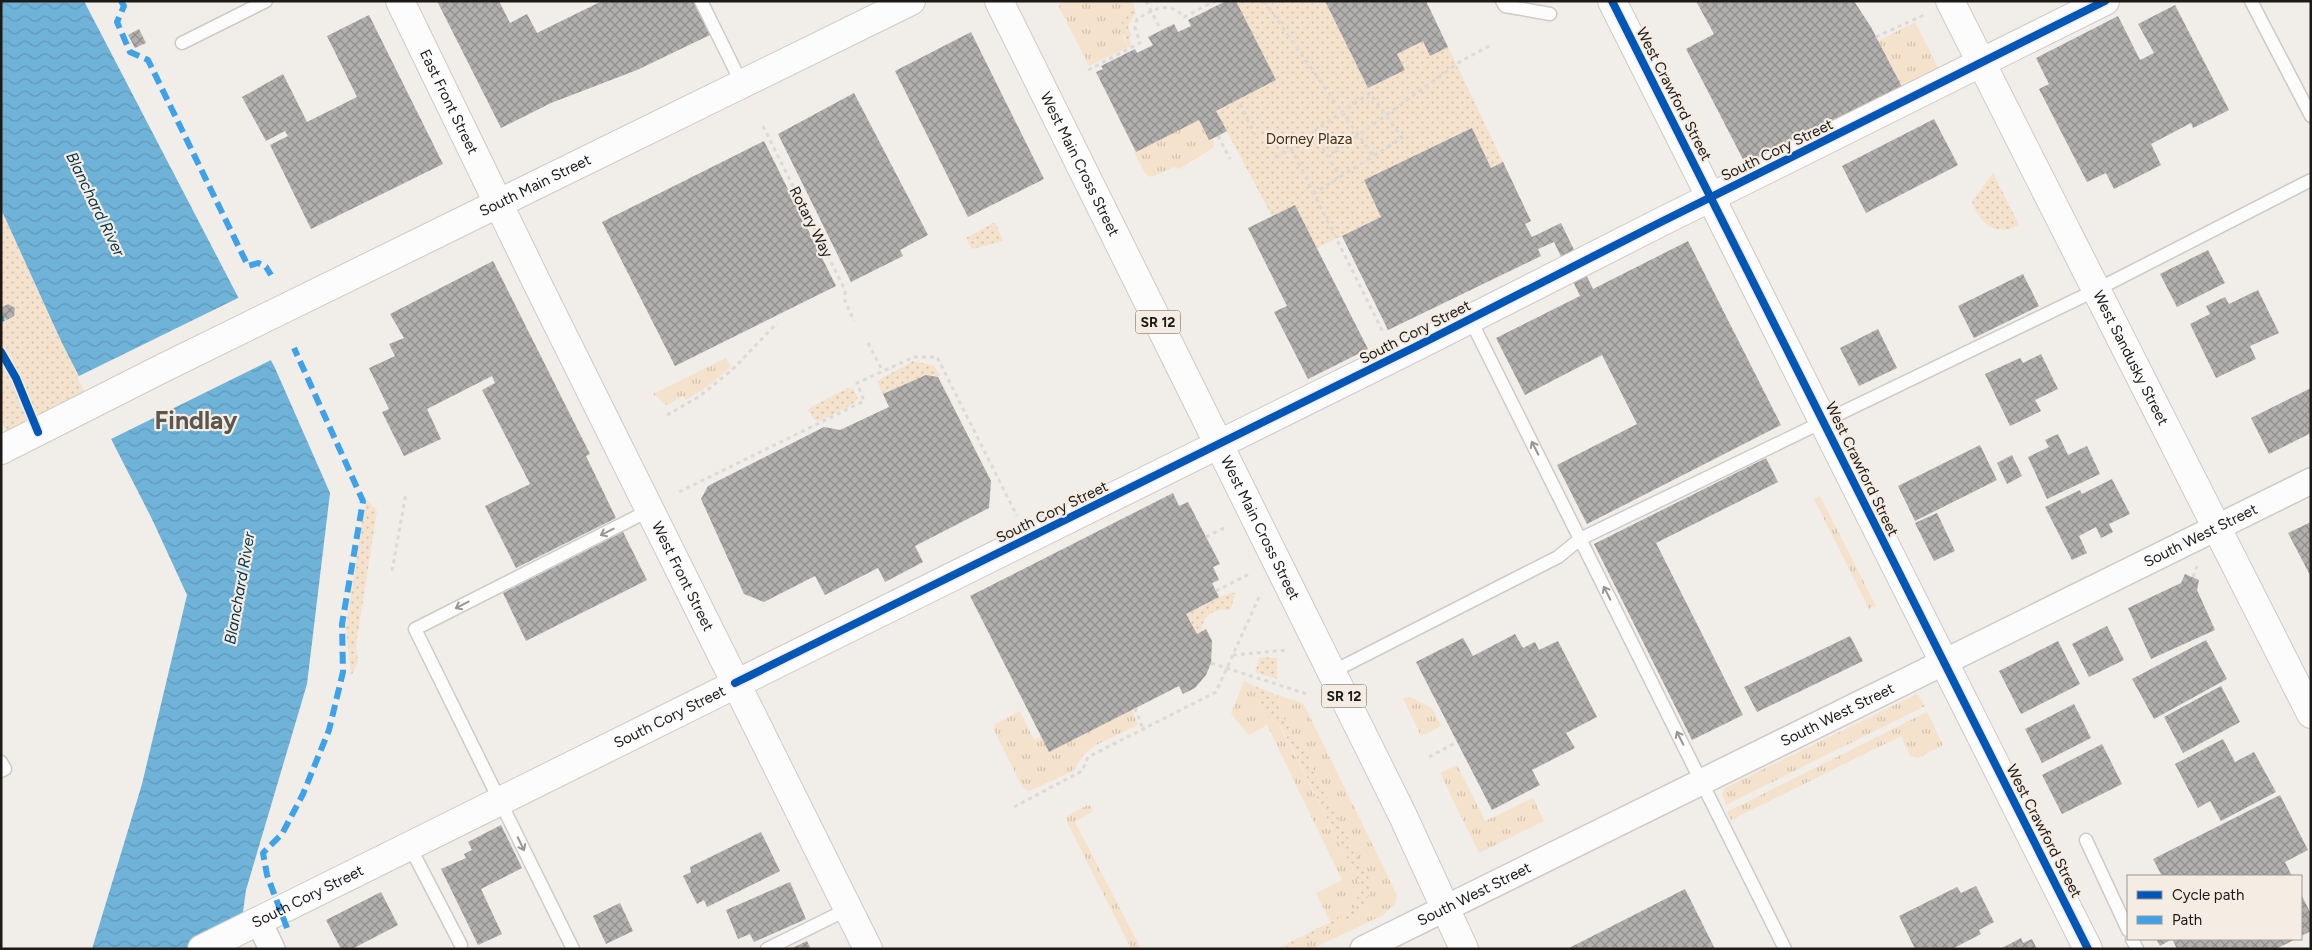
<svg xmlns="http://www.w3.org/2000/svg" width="2312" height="950" font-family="Figtree,sans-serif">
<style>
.grass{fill:url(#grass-tufts)}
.park{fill:url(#park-dots)}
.water{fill:url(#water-waves)}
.pier{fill:#f1ede8}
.building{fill:url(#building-cross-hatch)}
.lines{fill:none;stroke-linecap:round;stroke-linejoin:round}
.lane-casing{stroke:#cecbc7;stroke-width:15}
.street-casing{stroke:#cecbc7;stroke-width:28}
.secondary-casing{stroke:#cecbc7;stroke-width:30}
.highway-casing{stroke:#cecbc7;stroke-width:30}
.path{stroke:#dbdad9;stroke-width:3;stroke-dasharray:4 4;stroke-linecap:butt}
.lane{stroke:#fdfcfc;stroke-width:12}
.street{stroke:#fdfcfc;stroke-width:25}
.secondary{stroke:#fdfcfc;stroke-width:28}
.highway{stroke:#fdfcfc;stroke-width:28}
.quiet{stroke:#3da2ea;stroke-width:6;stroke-dasharray:12 6;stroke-linecap:butt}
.cycleway-casing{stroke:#f5ede4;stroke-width:11}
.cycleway{stroke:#0057b8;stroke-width:8}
.oneway{stroke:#989694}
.labels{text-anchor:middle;stroke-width:4.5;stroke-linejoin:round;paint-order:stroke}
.shield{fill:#f5ede4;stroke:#5d5954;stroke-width:1}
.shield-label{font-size:14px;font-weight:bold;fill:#1c1916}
.street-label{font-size:15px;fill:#1c1916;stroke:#f5ede4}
.park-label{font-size:15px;fill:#4a300e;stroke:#f5ede4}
.water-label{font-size:16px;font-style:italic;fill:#08334a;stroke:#f5ede4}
.town-label{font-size:25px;font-weight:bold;fill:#5c564e;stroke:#f5ede4}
</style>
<defs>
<pattern id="grass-tufts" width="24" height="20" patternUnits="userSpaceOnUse" patternTransform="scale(1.25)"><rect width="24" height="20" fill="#f5e2cc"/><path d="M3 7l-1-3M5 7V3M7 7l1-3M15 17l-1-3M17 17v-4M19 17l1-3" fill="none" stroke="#d1c1ae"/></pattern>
<pattern id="park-dots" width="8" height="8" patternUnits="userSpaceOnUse" patternTransform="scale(1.25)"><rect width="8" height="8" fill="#f5e2cc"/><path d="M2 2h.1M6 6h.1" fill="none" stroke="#d1c1ae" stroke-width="1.8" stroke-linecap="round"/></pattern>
<pattern id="water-waves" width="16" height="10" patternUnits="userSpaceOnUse" patternTransform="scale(1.25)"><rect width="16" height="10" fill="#70b3d9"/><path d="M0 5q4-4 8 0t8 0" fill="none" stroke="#6099ba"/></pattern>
<pattern id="building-cross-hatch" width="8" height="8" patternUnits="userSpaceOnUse" patternTransform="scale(1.25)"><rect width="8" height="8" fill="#b2b0af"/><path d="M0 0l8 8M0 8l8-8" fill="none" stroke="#908e8d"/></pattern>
</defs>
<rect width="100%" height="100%" fill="#f1ede8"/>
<path class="grass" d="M1061,1H1132L1135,7L1125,16L1123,38L1128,47L1089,66L1059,7Z
M1915,22L1939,69L1902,87L1878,41Z
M1199,120L1209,140L1212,139L1215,144L1213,148L1179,169L1174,167L1152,177L1146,175L1134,152Z
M726,358L731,367L704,389L686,400L683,396L666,405L653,394Z
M1820,496L1876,606L1869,609L1814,499Z
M1244,681L1254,686L1264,714L1280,726L1361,886L1353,911L1331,923L1316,893L1342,880L1267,725L1249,735L1231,714Z
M1917,694L1925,706L1726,805L1722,794L1725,788Z
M1277,695L1303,703L1397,895L1395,904L1383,915L1312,949H1286L1360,913L1372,886L1316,776L1305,748L1294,736L1279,710Z
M1410,697L1432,708L1441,726L1421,736L1403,698Z
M1132,710L1138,725L1094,746L1084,754L1073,771L1029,791L1023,788L994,730L995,724L1020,711L1034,740L1041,736L1049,752Z
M1927,712L1943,745L1918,758L1910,756L1901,736L1731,820L1727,812Z
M1457,765L1485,821L1533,798L1544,821L1479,853L1440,773Z
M1088,805L1093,807L1092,812L1075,822L1141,949H1131L1067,822V816Z"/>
<path class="park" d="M1236,1H1325L1368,88L1405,70L1397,54L1423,41L1430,56L1448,47L1503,162L1491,168L1472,128L1364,180L1381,217L1317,248L1295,205L1272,216L1216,111L1276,80Z
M1135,7V13L1128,26L1131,35L1129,38L1132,46L1128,47L1121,26L1125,16Z
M1993,173L2019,225C1996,237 1981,225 1972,202Z
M1,209L62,343L90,397L12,445L1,420Z
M995,222L1003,241L972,249L966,238Z
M913,361L933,365L941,376L926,375L883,394L877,381Z
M848,388L853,389L858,399L850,406L819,421L815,420L808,410L811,407Z
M366,499L377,511L356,645L358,662L351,676L346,627Z
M1236,592L1230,610C1213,608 1203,615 1201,632L1197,634L1186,614L1219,597Z
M1260,657L1277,658V679L1255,672Z
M1254,686L1277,695L1279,710L1294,736L1305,748L1316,776L1373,886L1360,913L1286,949H1276L1353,911L1361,886L1281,726L1264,714Z"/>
<path class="water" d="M1,1H84L275,368L330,493L307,684L246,890L238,949H92L142,784L187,595L152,519L62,343L1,209Z"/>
<path class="pier" d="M240,297L273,359L109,440L77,377Z"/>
<path class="building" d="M437,1H499L510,23L527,14L537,33L602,1H693L710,35L637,70L551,103L501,128Z
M1226,1H1236L1276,80L1216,111L1227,131L1218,136L1209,140L1199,120L1136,152L1096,72L1103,69L1101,66L1135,49L1137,53L1153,45L1148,37L1174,24L1178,32L1191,26L1188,20Z
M1325,1H1426L1448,47L1430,56L1423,41L1397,54L1405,70L1368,88Z
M1696,1H1854L1871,27L1902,87L1747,167L1686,49L1714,34Z
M2175,5L2229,110L2193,128L2191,123L2151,144L2161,165L2114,189L2106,173L2087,182L2039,89L2049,84L2036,58L2118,16L2140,60L2154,53L2138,24Z
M369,15L443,164L311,229L270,145L288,136L285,131L266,141L242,97L283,74L307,122L357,97L327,36Z
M139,29L146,43L135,48L128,35Z
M971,32L1044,179L968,217L895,71Z
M854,93L928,235L900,250L903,256L851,282L778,134Z
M1934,119L1958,165L1866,213L1842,166Z
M1472,128L1491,168L1503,162L1531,221L1525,224L1532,237L1561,223L1593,289L1688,241L1781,425L1587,524L1557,465L1637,424L1602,355L1525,395L1496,338L1580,296L1554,242L1538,249L1541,256L1388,330L1342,236L1381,217L1364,180Z
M764,141L836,286L675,366L602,222Z
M1295,205L1368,349L1308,379L1274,312L1287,306L1248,228Z
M2208,250L2225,283L2177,307L2160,274Z
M493,261L590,454L586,456L616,518L516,568L485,506L530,484L482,390L495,383L492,376L427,409L441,439L404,456L382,412L389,409L369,368L395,356L389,344L404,338L390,314Z
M2023,274L2039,306L1974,338L1958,306Z
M2258,290L2279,333L2250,346L2256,359L2216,378L2190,324L2210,314L2206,306L2225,297L2229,304Z
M8,304L15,308L14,316L7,320L1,316V308Z
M1878,329L1897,368L1859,386L1840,348Z
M2041,354L2058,389L2035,400L2041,411L2010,426L1985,374L2020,358L2023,363Z
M926,375L938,377L991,481L989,508L915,546L923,562L885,582L878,568L825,595L815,576L764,602L744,594L701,499L708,486L824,427L840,430L889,407L883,394Z
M2311,388V433L2269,454L2251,418Z
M2058,434L2068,455L2087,446L2100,474L2047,499L2028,457L2049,447L2045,440Z
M1980,445L1997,480L1915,521L1898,486Z
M2012,455L2022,476L2007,484L1997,463Z
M1766,458L1778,482L1656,543L1743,715L1692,740L1594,544Z
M2112,479L2130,514L2109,524L2113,532L2101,538L2096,527L2079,536L2087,553L2072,560L2045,507L2080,490L2082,494Z
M1173,493L1179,506L1188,502L1220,564L1213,567L1219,580L1212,583L1219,597L1186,614L1197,634L1206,629L1212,641L1211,663L1206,675L1195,688L1183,694L1179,686L1049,752L970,596Z
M1937,513L1955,551L1934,561L1915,523Z
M2311,522V577L2288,533Z
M623,532L647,580L526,641L503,593Z
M2185,574L2199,580L2197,590L2215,630L2151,659L2128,608L2181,583Z
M2107,626L2124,660L2089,677L2072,644Z
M1515,634L1523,648L1535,642L1539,650L1558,641L1597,717L1566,733L1575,748L1532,770L1540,785L1492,810L1416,662L1463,638L1473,656Z
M1850,636L1863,661L1757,712L1744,687Z
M2206,640L2227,679L2154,719L2132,679Z
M2058,641L2080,684L2021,714L1999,671Z
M2221,686L2240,722L2183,753L2164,717Z
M2074,704L2091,738L2042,763L2025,729Z
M2223,739L2235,762L2254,752L2276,792L2221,821L2210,801L2198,808L2175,764Z
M2102,744L2122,784L2062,814L2042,775Z
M2280,795L2308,850L2285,862L2292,876H2162L2153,859Z
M501,825L522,868L481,889L502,934L478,945L441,869L466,858L464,854L472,850L468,842Z
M761,832L780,871L707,907L704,900L697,904L683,876L691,872L690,867Z
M790,882L806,919L754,942L750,934L738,939L726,910Z
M1976,886L1994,922L1979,930L1981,934L1952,949H1915L1899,916L1957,887L1961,893Z
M1685,889L1715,949H1567Z
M381,892L398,925L352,949H341L326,920Z
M2301,894L2311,914V931L2301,936Z
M620,903L633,931L606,944L593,916Z
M2021,938L2023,943L2032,939L2037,949H2000Z
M2156,939H2296L2276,949H2177L2172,939L2160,946Z
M807,941L811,949H790Z"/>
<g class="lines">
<defs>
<path id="lane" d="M701,1L742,84
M1502,1L1505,6L1550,14
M2251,1L2311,116
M182,43L266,1
M1470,319L1785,949
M1332,672L1558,557L1580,539L2096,290L2311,180
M1,762L5,769L1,771
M2086,840L2128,930
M409,845L461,945
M2132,939L2137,949
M573,949L415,629L650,510
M767,949L848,909"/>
<g id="street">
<path d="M258,920L272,949"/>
<path id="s1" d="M1363,949L2311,481"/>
</g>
<g id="secondary">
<path id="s2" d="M400,1L537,283L868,949"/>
<path d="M1612,1L2088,949"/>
<path id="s3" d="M1950,1L2311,714"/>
<path id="s4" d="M202,949L1417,346L1659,223L2105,1"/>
</g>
<g id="highway">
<path id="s5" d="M999,1L1403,816L1464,949"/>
<path id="s6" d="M1,450L161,369L911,1"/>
</g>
</defs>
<use href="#lane" class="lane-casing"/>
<use href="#street" class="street-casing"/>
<use href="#secondary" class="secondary-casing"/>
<use href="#highway" class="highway-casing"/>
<path class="path" d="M1146,1L1161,30
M1264,1L1373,156
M1876,37L1924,15
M1088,70L1140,43L1135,27L1137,19C1154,9 1169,0 1184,17L1215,1
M1240,104L1255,135
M763,126L845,290V301L854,321
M1218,136L1230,159
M1291,148L1384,334
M1275,157L1298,145
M1328,157L1461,61L1493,44
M1313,194L1402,138L1370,93L1313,132L1340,177
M868,343L882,370
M667,415L700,396L733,369L777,323
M679,492L864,401L857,383L914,357H937L1017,516
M1206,537L1226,527
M392,571L406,493
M2193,577L2197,566
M1216,591L1249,574
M1233,655L1288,650
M1211,663L1310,695
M1135,708L1143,729
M1429,757L1457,742
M1014,807L1082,771L1088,757L1216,692L1260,595"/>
<use href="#lane" class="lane"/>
<use href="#street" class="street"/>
<use href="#secondary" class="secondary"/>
<use href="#highway" class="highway"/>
<path class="quiet" d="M121,1L124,6L117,22L130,52L148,60L248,266L258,263L266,267L271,275
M1,319L4,318
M287,928L267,875L263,853L282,834L303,794L329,730L343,672L342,624L363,501L294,348"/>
<defs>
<path id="cycleway" d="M1612,1L2088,949
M1,352L16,378L38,432
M735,683L1417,346L1659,223L2105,1"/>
</defs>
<use href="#cycleway" class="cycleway-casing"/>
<use href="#cycleway" class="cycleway"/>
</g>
<defs><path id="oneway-shaft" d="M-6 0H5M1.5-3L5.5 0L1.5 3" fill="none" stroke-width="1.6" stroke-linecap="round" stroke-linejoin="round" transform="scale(1.25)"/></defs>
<g class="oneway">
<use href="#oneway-shaft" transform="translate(1535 448) rotate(-117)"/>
<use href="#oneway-shaft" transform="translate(607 532) rotate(153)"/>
<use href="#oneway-shaft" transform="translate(1607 593) rotate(-117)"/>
<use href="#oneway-shaft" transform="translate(462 605) rotate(153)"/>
<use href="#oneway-shaft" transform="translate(1680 738) rotate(-117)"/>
<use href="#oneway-shaft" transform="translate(521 844) rotate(64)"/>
</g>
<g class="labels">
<g class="shield">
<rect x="1135.5" y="310.5" width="45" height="23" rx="4"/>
<rect x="1321.5" y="684.5" width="45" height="23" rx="4"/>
</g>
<g class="shield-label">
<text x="1158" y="327">SR 12</text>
<text x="1344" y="701">SR 12</text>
</g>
<g class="street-label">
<text transform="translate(1674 94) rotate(63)" y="5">West Crawford Street</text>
<text dy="5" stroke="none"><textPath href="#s2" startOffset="112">East Front Street</textPath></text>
<text transform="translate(1777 150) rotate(-26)" y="5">South Cory Street</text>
<text dy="5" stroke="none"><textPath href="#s5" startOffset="182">West Main Cross Street</textPath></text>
<text dy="5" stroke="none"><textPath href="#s6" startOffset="596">South Main Street</textPath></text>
<text transform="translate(811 222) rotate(63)" y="5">Rotary Way</text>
<text transform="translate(1415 332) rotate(-27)" y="5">South Cory Street</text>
<text dy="5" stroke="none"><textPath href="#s3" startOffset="400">West Sandusky Street</textPath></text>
<text transform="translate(1862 469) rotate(64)" y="5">West Crawford Street</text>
<text transform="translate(1052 512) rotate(-26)" y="5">South Cory Street</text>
<text dy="5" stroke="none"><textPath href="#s5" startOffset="588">West Main Cross Street</textPath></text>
<text dy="5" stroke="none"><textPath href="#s1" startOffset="934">South West Street</textPath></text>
<text dy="5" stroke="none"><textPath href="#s2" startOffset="641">West Front Street</textPath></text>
<text dy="5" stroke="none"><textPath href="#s1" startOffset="529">South West Street</textPath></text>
<text dy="5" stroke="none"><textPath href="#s4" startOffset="522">South Cory Street</textPath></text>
<text transform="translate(2044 831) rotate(63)" y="5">West Crawford Street</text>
<text dy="5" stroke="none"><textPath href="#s1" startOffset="124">South West Street</textPath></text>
<text dy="5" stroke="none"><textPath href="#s4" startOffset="118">South Cory Street</textPath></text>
</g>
<g class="park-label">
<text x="1309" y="144">Dorney Plaza</text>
</g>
<g class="water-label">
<text transform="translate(96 204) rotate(64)" y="6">Blanchard River</text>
<text transform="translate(239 588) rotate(-80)" y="6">Blanchard River</text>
</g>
<g class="town-label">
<text x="196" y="429">Findlay</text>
</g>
</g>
<rect width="2312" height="950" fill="none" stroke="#1c1916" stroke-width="5"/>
<rect x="2127" y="875" width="175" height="65" fill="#f5ede4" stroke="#9e9892"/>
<rect x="2137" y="891" width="25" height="8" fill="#0057b8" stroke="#9e9892"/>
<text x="2172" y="900" font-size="15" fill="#1c1916">Cycle path</text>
<rect x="2137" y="916" width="25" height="8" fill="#3da2ea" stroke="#9e9892"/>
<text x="2172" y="925" font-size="15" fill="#1c1916">Path</text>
</svg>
